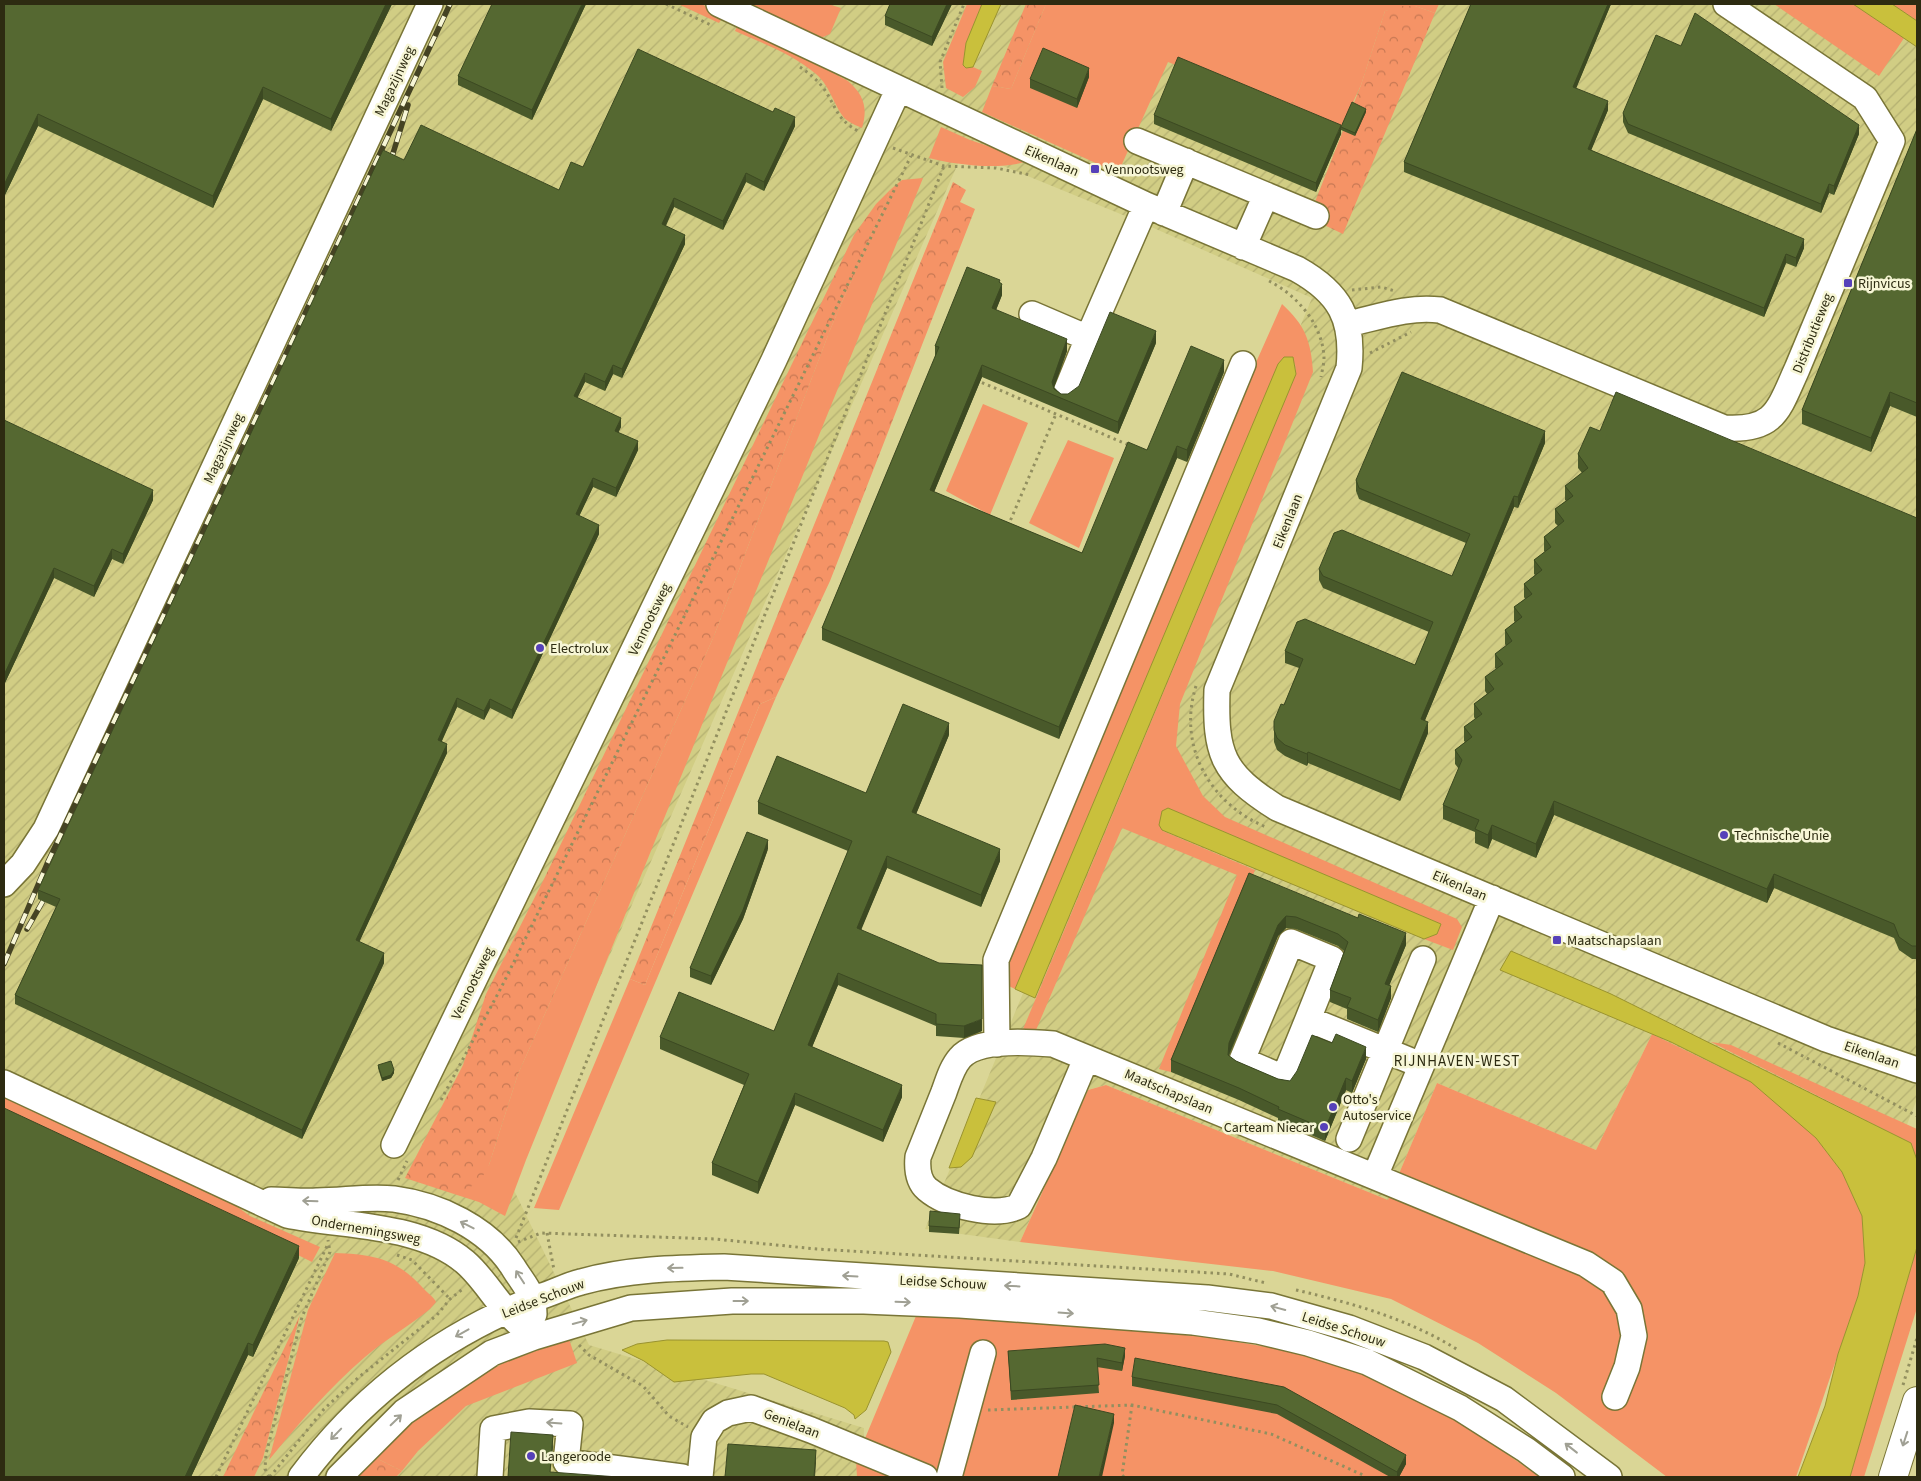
<svg xmlns="http://www.w3.org/2000/svg" width="1921" height="1481" font-family="'Source Sans 3',sans-serif">
<style>
.industrial{fill:url(#industrial-furrows)}
.grass{fill:#f59366}
.forest{fill:url(#forest-crowns)}
.water{fill:#c9c03c;stroke:#9a932f}
.lines{fill:none;stroke-linecap:round;stroke-linejoin:round}
.minor-casing{stroke:#797537;stroke-width:28}
.major-casing{stroke:#797537;stroke-width:30}
.path{stroke:#928f5f;stroke-width:3;stroke-dasharray:2.5 4;stroke-linecap:butt}
.minor{stroke:#fff;stroke-width:25}
.major{stroke:#fff;stroke-width:28}
.rail-casing{stroke:#454323;stroke-width:5.5}
.rail{stroke:#f7f6d6;stroke-width:4;stroke-dasharray:11;stroke-linecap:butt}
.wall{fill:#49592a}
.shaded-wall{fill:#3c4922}
.building{fill:#556831;stroke:#3c4922}
.oneway{stroke:#a0a094}
.poi-dot{fill:#5641b9;stroke:#f7f6d6;stroke-width:2}
.labels{text-anchor:middle;stroke-width:5;stroke-linejoin:round;paint-order:stroke}
.street-label{font-size:14px;fill:#2d2b11;stroke:#f7f6d6}
.poi-label{font-size:14px;fill:#2d2b11;stroke:#f7f6d6;text-anchor:start}
.neighbourhood-label{font-size:15px;letter-spacing:1px;fill:#2d2b11;stroke:#f7f6d6}
</style>
<defs>
<pattern id="industrial-furrows" width="10" height="10" patternUnits="userSpaceOnUse" patternTransform="scale(1.25)"><rect width="10" height="10" fill="#d1cd84"/><path d="M-1 1l2-2M0 10L10 0M9 11l2-2" fill="none" stroke="#b4b071"/></pattern>
<pattern id="forest-crowns" width="20" height="18" patternUnits="userSpaceOnUse" patternTransform="scale(1.25)"><rect width="20" height="18" fill="#f59366"/><path d="M2 6a3 3 0 1 1 6 0M12 15a3 3 0 1 1 6 0" fill="none" stroke="#c77853"/></pattern>
</defs>
<rect width="100%" height="100%" fill="#dad696"/>
<path class="industrial" d="M4,4H1853L1917,47V1099L1883,1186L1652,1034L1596,1150L1437,1083L1388,1200L1106,1085L1087,1090L1020,1242L925,1229L1312,298L1140,222L964,150L510,1182L589,1345L864,1428L862,1477H4Z"/>
<path class="grass" d="M678,4H701L724,15L719,23Z
M743,4H828L841,8L830,34L823,37L813,36Z
M967,4H982L966,43L963,64L966,68L973,67L982,71L975,87L963,97L946,88L943,62Z
M1046,4H1439L1435,13L1415,6L1385,11L1361,85L1340,130L1168,62L1118,173L982,112L992,86L1011,89Z
M1774,4H1853L1904,38L1879,76Z
M1892,4H1917V21Z
M739,22L848,81C864,95 868,108 862,128C858,126 852,124 848,121C836,113 831,86 816,74C793,54 762,43 735,31Z
M941,127L970,140L1030,160C1005,171 955,165 929,158Z
M923,178L526,1160L505,1216L479,1202L454,1194L489,1165L518,1074L714,636L830,330L891,189L902,180Z
M1282,304C1305,325 1311,341 1313,372L1180,704L1176,746L1203,796L1225,817L1457,919L1462,927L1453,950L1424,939L1437,934L1441,924L1168,808L1163,831L1255,870L1171,1072L1159,1069L1237,875L1122,828L1033,1037L1021,1034L1296,374L1295,364L1284,357L1278,365L1015,989L984,974Z
M983,404L1028,423L990,515L946,491Z
M1068,440L1114,458L1079,548L1029,523Z
M776,697L559,1210L534,1208L630,979L645,985L760,704Z
M1652,1034L1751,1082L1782,1107L1816,1138L1842,1172L1862,1216L1865,1263L1858,1296L1796,1477H1667L1556,1393L1478,1343L1391,1299L1273,1271L1020,1242L1088,1090L1106,1085L1388,1200L1437,1083L1596,1150Z
M1711,1042L1731,1045L1917,1129V1160L1911,1143Z
M4,1093L215,1191L250,1216L320,1247L312,1262L4,1109Z
M1917,1247V1308L1864,1477H1850Z
M335,1253C373,1254 397,1259 423,1288C427,1293 434,1297 436,1302L430,1309C409,1326 386,1339 365,1357C329,1388 299,1423 269,1460L308,1310Z
M916,1316L1041,1322L1207,1337L1298,1352L1366,1376L1459,1421L1540,1477H857L856,1460Z
M569,1339L577,1363L466,1406L418,1451L402,1471L374,1457L419,1417L467,1383L505,1362Z"/>
<path class="forest" d="M1026,4H1046L1011,89L992,86Z
M1401,6H1415L1435,13L1343,234L1320,223L1311,212L1361,85L1385,11Z
M953,182L966,190L960,202L975,209L830,581L776,697L760,704L645,985L630,979Z
M891,189L830,330L714,636L518,1074L489,1165L479,1183L454,1194L405,1178L463,1065L486,994L545,877L854,235L876,204Z
M300,1315L263,1458L254,1477H223Z
M374,1457L402,1471L396,1477H356Z"/>
<path class="water" d="M982,4H1001L973,67L966,68L963,65L966,43Z
M1853,4H1892L1917,21V47Z
M1284,357H1293L1296,374L1035,998L1015,989L1278,364Z
M1168,808L1441,924L1437,934L1424,939L1162,830L1159,825L1162,811Z
M1511,951L1611,994L1911,1143L1917,1160V1247L1850,1477H1798L1825,1406L1838,1354L1858,1296L1865,1263L1862,1216L1842,1172L1816,1138L1751,1082L1671,1042L1500,970Z
M976,1098L996,1102L972,1157L961,1167L949,1168Z
M667,1340L884,1341L888,1342L891,1352L866,1410L855,1419L854,1415L845,1408L764,1374H751L674,1382L644,1361L622,1350L637,1344Z"/>
<g class="lines">
<defs>
<path id="minor" d="M719,4L1146,205L1297,269C1340,293 1354,319 1349,368L1217,690C1215,755 1222,773 1277,808L1826,1039L1917,1070
M1137,141L1316,216
M1164,213L1186,161
M1243,247L1266,195
M1032,314L1088,338L1146,205
M1348,324C1379,317 1409,306 1440,310L1724,428C1775,431 1778,411 1797,369L1892,141L1865,98L1726,4
M1066,392L1088,338
M4,884L23,864L46,829L430,4
M1308,1019L1332,959L1291,942L1242,1060L1284,1078L1308,1019L1421,1065
M997,1044L996,960L1243,364
M1086,1059L1044,1158L1019,1206C995,1218 947,1206 927,1189C918,1181 917,1168 918,1157C927,1135 935,1114 944,1092C948,1081 952,1067 960,1058C977,1038 1029,1042 1053,1044L1586,1264L1613,1282L1629,1309L1634,1336L1627,1367L1615,1397
M4,1083L287,1215C344,1227 419,1223 465,1262C485,1279 497,1304 517,1322
M1349,1139L1423,959
M394,1145L774,360L898,90
M1375,1176L1492,898
M271,1200C287,1200 302,1202 317,1201C343,1201 368,1196 394,1199C439,1205 488,1228 513,1267C524,1285 534,1293 534,1314
M301,1477C363,1394 445,1333 542,1296C555,1292 568,1285 581,1282C627,1269 676,1268 724,1267L1207,1298L1271,1306L1349,1328L1424,1357L1504,1399L1609,1477
M339,1477L404,1412L492,1353L534,1337L631,1308L732,1301H864L960,1305L1193,1322L1258,1331L1308,1343L1367,1362L1460,1408L1526,1450L1562,1477
M490,1477L493,1429L529,1422L570,1424L566,1462L682,1477
M700,1477L704,1437L714,1421L728,1413L751,1408L811,1430L925,1477
M949,1477L983,1353"/>
<path id="major" d="M1893,1477L1917,1401"/>
</defs>
<use href="#minor" class="minor-casing"/>
<use href="#major" class="major-casing"/>
<path class="path" d="M666,4L711,25
M800,67C810,74 820,82 826,92C838,111 837,119 858,131
M942,88L940,62L964,4
M893,148L944,166L996,168L1030,175
M1269,281C1297,295 1323,325 1324,358C1324,364 1322,371 1321,377
M1352,290L1381,287L1395,291
M1370,353L1411,332
M976,380L1131,446
M1008,526L1056,414
M1196,686C1177,746 1210,804 1266,827
M1778,1043L1917,1116
M441,1100L502,986L911,156
M398,1180L407,1161
M547,1233L554,1270
M516,1238L944,166
M518,1242L541,1233L715,1239L817,1249L1229,1274L1266,1283
M397,1255L412,1260L450,1299
M1296,1290C1352,1303 1409,1319 1458,1350
M579,1345L589,1355L643,1386L669,1416L688,1427
M1903,1385L1917,1338
M988,1410L1132,1405L1271,1434L1363,1475V1477
M216,1477L328,1244
M269,1477L265,1469L266,1454L302,1317L330,1252L328,1240
M270,1477L324,1409L359,1377L437,1315L450,1299L464,1288
M1124,1477L1122,1475L1132,1405"/>
<use href="#minor" class="minor"/>
<use href="#major" class="major"/>
<defs>
<path id="rail" d="M390,163L408,105
M27,929L43,901
M4,964L47,864L450,4"/>
</defs>
<use href="#rail" class="rail-casing"/>
<use href="#rail" class="rail"/>
</g>
<path class="wall" d="M4,4H392L331,131L263,99L213,208L38,126L4,197Z
M586,4L532,120L458,85V76Z
M952,4L932,46L885,25V16Z
M1471,4H1611L1576,88L1608,110L1591,150L1804,248L1796,267L1786,263L1764,317L1404,172V162Z
M1089,77L1077,108L1030,88V79Z
M1366,112L1355,136L1341,130V127Z
M1623,113L1859,134L1834,195L1829,193L1821,213L1628,133L1623,122Z
M1154,115L1341,134L1316,192L1154,124Z
M795,126L764,191L746,182L723,230L674,207L666,226L685,244L622,378L613,374L605,391L585,382L577,398L621,427L618,432L638,450L616,497L593,487L581,512L579,516L599,534L512,719L490,708L484,720L457,707L442,741L447,753L359,942L384,963L302,1139L15,1004V995L56,907L38,899V890L404,160L559,190L583,167Z
M1917,129V417L1890,406L1871,452L1802,424V410Z
M1000,283L1002,295L996,310L1067,351L1054,387L1061,394H1068L1156,343L1118,434L982,377L934,492L1082,553L1147,450L1224,372L1187,462L1177,458L1059,739L822,640V628L935,358V346Z
M4,420L153,500L123,564L112,559L94,597L54,578L4,685Z
M1600,431L1917,518V959H1912L1899,950L1894,938L1774,888L1767,903L1554,815L1536,858L1492,839L1488,849L1475,843V832L1443,819V805L1459,769L1455,764V750L1465,742L1464,741V727L1475,719L1474,717V704L1487,694L1485,691V677L1496,669L1495,668V654L1506,646L1505,644V630L1515,622L1514,621V607L1525,599L1524,597V584L1535,575L1534,574V560L1545,552L1544,551V537L1558,526L1555,523V509L1566,501L1565,500V486L1582,473L1578,468V454Z
M1545,443L1518,508L1514,507L1425,720L1428,733L1400,801L1308,763L1307,766L1285,756L1277,750L1274,742V730L1299,668L1285,663V651L1415,665L1429,632L1323,588L1319,580V569L1452,576L1466,543L1359,499L1356,491V480Z
M949,735L916,814L1000,861L981,907L887,868L861,929L982,1031L964,1038L936,1036V1026L838,985L812,1047L902,1097L883,1142L795,1105L758,1194L712,1175V1163L744,1085L660,1049V1037L774,1031L848,851L758,814V802L866,793Z
M768,849L743,919L711,985L690,977V968Z
M1249,873L1406,945L1389,985L1391,998L1378,1032L1347,1019V1009L1330,1002V990L1344,951L1338,946L1296,929L1286,928L1278,936L1229,1056L1236,1061L1278,1079L1290,1081L1366,1059L1352,1093L1346,1090L1325,1141L1278,1121V1118L1239,1100L1171,1072V1060Z
M378,1065L394,1073L391,1078L382,1081L378,1068Z
M960,1220L959,1234L929,1232V1226Z
M299,1258L253,1357L248,1355L191,1477H4Z
M1008,1351L1125,1356L1122,1371L1097,1367L1099,1393L1011,1400Z
M1132,1377L1284,1387L1406,1464L1399,1477H1390L1277,1414L1132,1386Z"/>
<path class="shaded-wall" d="M386,4H392L331,131V119Z
M582,4H586L532,120V110Z
M947,4H952L932,46V37Z
M1608,4H1611L1573,96V87Z
M1089,68V77L1077,108V99Z
M263,87V99L213,208V196Z
M1608,101V110L1588,158V149Z
M1366,109V112L1355,136V133Z
M38,114V126L4,197V185Z
M795,117V126L764,191V182Z
M1341,125V134L1316,192V183Z
M1859,125V134L1834,195V186Z
M746,173V182L723,230V221Z
M1829,184V193L1821,213V204Z
M674,198V207L662,233V224Z
M685,235V244L622,378V369Z
M1804,239V248L1796,267V258Z
M1786,254V263L1764,317V308Z
M1000,280V289L1002,284V295L992,320V308Z
M1156,331V343L1118,434V422Z
M1067,339V351L1052,393V382Z
M1224,360V372L1187,462V450Z
M613,365V374L605,391V382Z
M982,365V377L930,502V490Z
M585,373V382L574,405V396Z
M1890,392V406L1871,452V438Z
M621,418V427L615,440V431Z
M1545,431V443L1518,508V497Z
M638,441V450L616,497V488Z
M1177,446V458L1059,739V727Z
M593,478V487L576,523V514Z
M153,490V500L123,564V554Z
M1514,496V507L1421,730V719Z
M599,525V534L512,719V710Z
M112,549V559L94,597V586Z
M54,568V578L4,685V675Z
M457,698V707L438,749V740Z
M490,699V708L484,720V711Z
M1428,722V733L1400,801V790Z
M949,723V735L912,824V812Z
M447,744V753L356,949V940Z
M1308,752V763L1307,766V754Z
M1554,801V815L1536,858V844Z
M1492,825V839L1488,849V835Z
M768,840V849L743,919L711,985V976Z
M1000,849V861L981,907V895Z
M887,856V868L857,940V928Z
M1774,874V888L1767,903V889Z
M1286,916V928L1278,936L1229,1054L1228,1067L1229,1043L1278,925Z
M1406,933V945L1385,996V984Z
M384,953V963L302,1139V1130Z
M838,973V985L808,1057V1045Z
M1391,986V998L1378,1032V1020Z
M982,1019V1031L964,1038V1026Z
M1366,1047V1059L1352,1093V1081Z
M394,1070V1073L391,1078L382,1081V1078Z
M1346,1078V1090L1325,1141V1129Z
M902,1085V1097L883,1142V1130Z
M795,1093V1105L758,1194V1182Z
M299,1246V1258L253,1357V1345Z
M248,1343V1355L191,1477H185Z
M1125,1348V1356L1122,1371V1363Z
M1114,1414V1423L1102,1477H1099Z
M553,1435V1447L550,1477Z
M816,1450V1462L815,1477H814Z
M1406,1455V1464L1399,1477H1397V1472Z"/>
<path class="building" d="M4,4H386L331,119L263,87L213,196L38,114L4,185Z
M492,4H582L532,110L458,76Z
M890,4H947L932,37L885,16Z
M1471,4H1608L1573,87L1608,101L1588,149L1804,239L1796,258L1786,254L1764,308L1404,162Z
M1695,13L1859,125L1834,186L1829,184L1821,204L1628,124L1623,113L1656,35L1681,46Z
M1043,48L1089,68L1077,99L1030,79Z
M638,49L773,112L775,108L795,117L764,182L746,173L723,221L674,198L662,224L685,235L622,369L613,365L605,382L585,373L574,396L621,418L615,431L638,441L616,488L593,478L581,503L576,514L599,525L512,710L490,699L484,711L457,698L438,740L447,744L356,940L384,953L302,1130L15,995L60,899L38,890L383,150L404,160L421,125L559,190L571,162L583,167Z
M1178,57L1341,125L1316,183L1154,115Z
M1352,102L1366,109L1355,133L1341,127Z
M1917,129V403L1890,392L1871,438L1802,410Z
M967,267L1000,280L999,282L1002,284L992,308L1067,339L1052,382L1054,389L1061,394H1068L1079,386L1110,312L1156,331L1118,422L982,365L930,490L1082,553L1128,442L1147,450L1191,346L1224,360L1187,450L1177,446L1059,727L822,628L939,347L935,346Z
M1402,372L1545,431L1518,497L1514,496L1421,719L1428,722L1400,790L1308,752L1307,754L1285,745L1277,738L1274,730V721L1281,704L1284,705L1303,659L1285,651L1297,622L1305,619L1415,665L1433,622L1323,576L1319,569L1334,533L1342,530L1452,576L1470,534L1359,488L1356,480Z
M1616,392L1917,518V946H1912L1899,937L1894,924L1774,874L1767,889L1554,801L1536,844L1492,825L1488,835L1475,829L1479,820L1443,805L1462,760L1455,750L1472,737L1464,727L1482,714L1474,704L1494,689L1485,677L1503,664L1495,654L1512,641L1505,630L1522,617L1514,607L1532,594L1524,584L1542,570L1534,560L1551,547L1544,537L1564,521L1555,509L1573,496L1565,486L1588,468L1578,454L1590,427L1600,431Z
M4,420L153,490L123,554L112,549L94,586L54,568L4,675Z
M903,704L949,723L912,812L1000,849L981,895L887,856L857,928L939,963L982,965V1019L964,1026L936,1024V1014L838,973L808,1045L902,1085L883,1130L795,1093L758,1182L712,1163L749,1074L660,1037L679,992L774,1031L852,841L758,802L777,756L866,793Z
M747,832L768,840L743,910L711,976L690,968Z
M1249,873L1358,918L1359,914L1406,933L1385,984L1391,986L1378,1020L1347,1007L1351,998L1330,990L1348,942L1338,934L1296,917L1286,916L1278,925L1229,1043L1228,1055L1236,1061L1278,1079L1290,1081L1297,1071L1312,1035L1332,1043L1336,1034L1366,1047L1352,1081L1346,1078L1325,1129L1278,1109L1279,1107L1239,1088L1171,1060Z
M391,1061L394,1070L391,1075L382,1078L378,1065Z
M4,1108L299,1246L253,1345L248,1343L185,1477H4Z
M930,1211L960,1214L959,1228L929,1226Z
M1105,1344L1125,1348L1122,1363L1097,1358L1099,1385L1011,1391L1008,1351Z
M1135,1358L1284,1387L1406,1455L1397,1472L1277,1405L1132,1377Z
M1075,1405L1114,1414L1099,1477H1058Z
M511,1432L553,1435L550,1472L618,1477H508Z
M728,1444L816,1450L814,1477H725Z"/>
<defs><path id="oneway-shaft" d="M-6 0H5M1.5-3L5.5 0L1.5 3" fill="none" stroke-width="1.6" stroke-linecap="round" stroke-linejoin="round" transform="scale(1.25)"/></defs>
<g class="oneway">
<use href="#oneway-shaft" transform="translate(310 1201) rotate(-178)"/>
<use href="#oneway-shaft" transform="translate(467 1225) rotate(-153)"/>
<use href="#oneway-shaft" transform="translate(675 1268) rotate(179)"/>
<use href="#oneway-shaft" transform="translate(850 1276) rotate(-177)"/>
<use href="#oneway-shaft" transform="translate(520 1277) rotate(-123)"/>
<use href="#oneway-shaft" transform="translate(1012 1286) rotate(-177)"/>
<use href="#oneway-shaft" transform="translate(741 1301)"/>
<use href="#oneway-shaft" transform="translate(903 1302) rotate(2)"/>
<use href="#oneway-shaft" transform="translate(1278 1308) rotate(-165)"/>
<use href="#oneway-shaft" transform="translate(1066 1313) rotate(4)"/>
<use href="#oneway-shaft" transform="translate(580 1322) rotate(-15)"/>
<use href="#oneway-shaft" transform="translate(462 1333) rotate(151)"/>
<use href="#oneway-shaft" transform="translate(396 1420) rotate(-44)"/>
<use href="#oneway-shaft" transform="translate(554 1423) rotate(-176)"/>
<use href="#oneway-shaft" transform="translate(336 1434) rotate(134)"/>
<use href="#oneway-shaft" transform="translate(1905 1439) rotate(108)"/>
<use href="#oneway-shaft" transform="translate(1571 1448) rotate(-142)"/>
</g>
<g class="poi-dot">
<rect x="1090" y="164" width="10" height="10" rx="2.5"/>
<rect x="1843" y="278" width="10" height="10" rx="2.5"/>
<circle cx="540" cy="648" r="5"/>
<circle cx="1724" cy="835" r="5"/>
<rect x="1552" y="935" width="10" height="10" rx="2.5"/>
<circle cx="1333" cy="1107" r="5"/>
<circle cx="1324" cy="1127" r="5"/>
<circle cx="531" cy="1456" r="5"/>
</g>
<g class="labels">
<g class="street-label">
<text transform="translate(394 81) rotate(-65)" y="5">Magazijnweg</text>
<text transform="translate(1052 160) rotate(24)" y="5">Eikenlaan</text>
<text transform="translate(1812 333) rotate(-68)" y="5">Distributieweg</text>
<text transform="translate(223 448) rotate(-65)" y="5">Magazijnweg</text>
<text transform="translate(1287 521) rotate(-68)" y="5">Eikenlaan</text>
<text transform="translate(649 619) rotate(-64)" y="5">Vennootsweg</text>
<text transform="translate(1460 885) rotate(23)" y="5">Eikenlaan</text>
<text transform="translate(472 983) rotate(-64)" y="5">Vennootsweg</text>
<text transform="translate(1872 1054) rotate(19)" y="5">Eikenlaan</text>
<text transform="translate(1169 1091) rotate(23)" y="5">Maatschapslaan</text>
<text transform="translate(366 1229) rotate(10)" y="5">Ondernemingsweg</text>
<text transform="translate(943 1282) rotate(3)" y="5">Leidse Schouw</text>
<text transform="translate(543 1298) rotate(-21)" y="5">Leidse Schouw</text>
<text transform="translate(1344 1329) rotate(18)" y="5">Leidse Schouw</text>
<text transform="translate(792 1423) rotate(21)" y="5">Genielaan</text>
</g>
<g class="poi-label">
<text x="1105" y="174">Vennootsweg</text>
<text x="1858" y="288">Rijnvicus</text>
<text x="550" y="653">Electrolux</text>
<text x="1734" y="840">Technische Unie</text>
<text x="1567" y="945">Maatschapslaan</text>
<text x="1343" y="1104">Otto's<tspan x="1343" dy="16">Autoservice</tspan></text>
<text x="1314" y="1132" text-anchor="end">Carteam Niecar</text>
<text x="541" y="1461">Langeroode</text>
</g>
<g class="neighbourhood-label">
<text x="1457" y="1066">RIJNHAVEN-WEST</text>
</g>
</g>
<rect width="1921" height="1481" fill="none" stroke="#2d2b11" stroke-width="10"/>
</svg>
